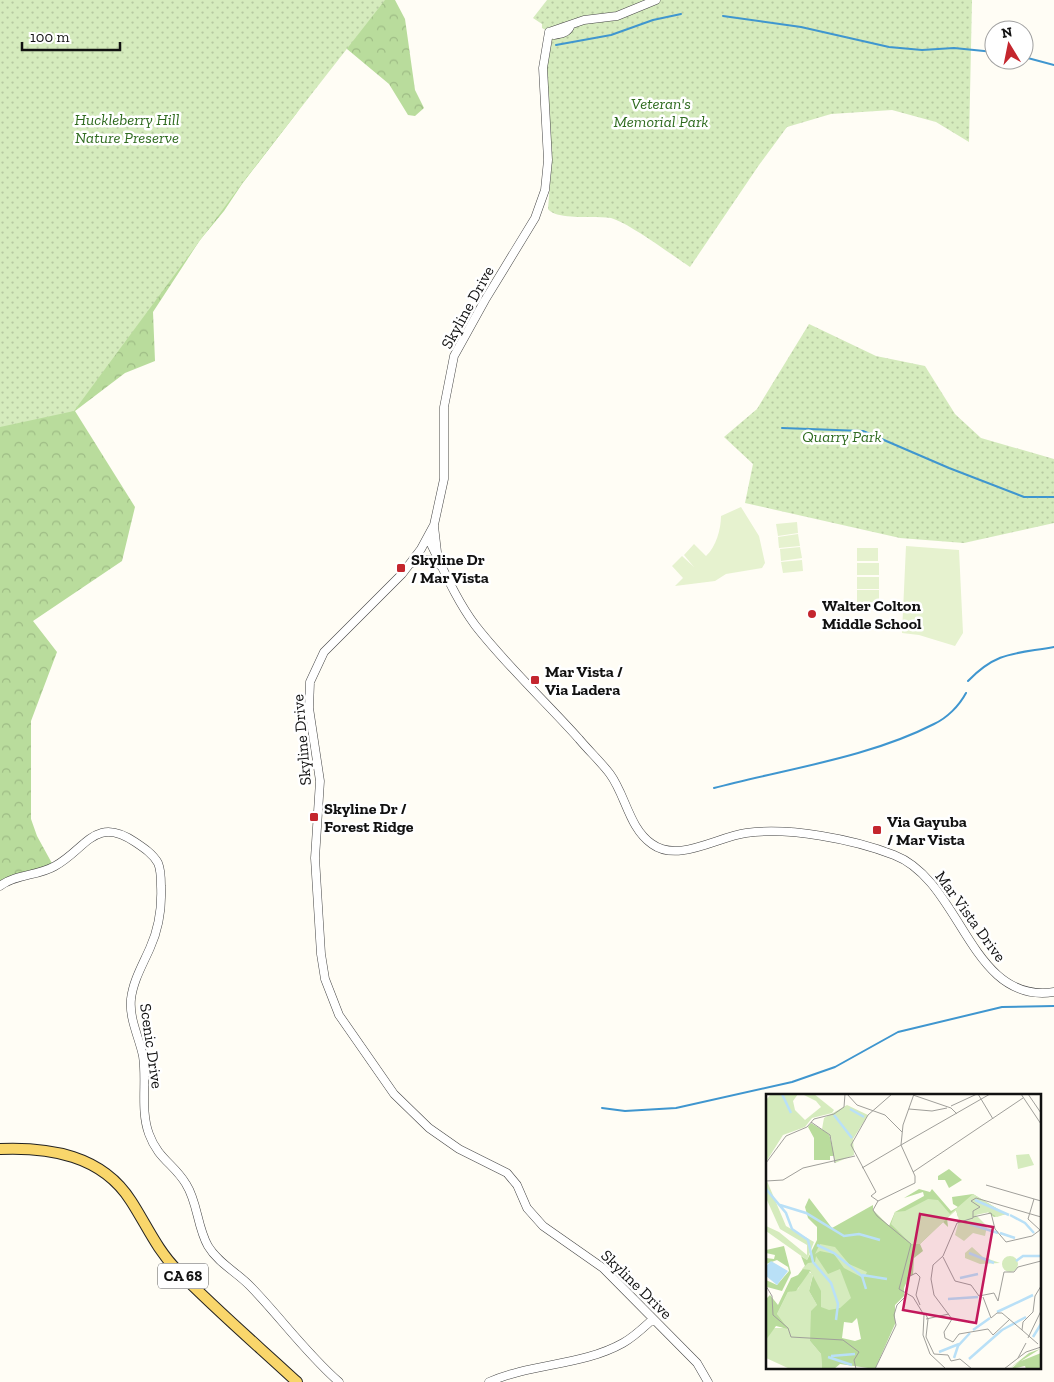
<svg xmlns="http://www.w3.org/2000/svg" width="1054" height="1382" font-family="'Zilla Slab',serif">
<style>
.forest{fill:url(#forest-crowns)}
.park{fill:url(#park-dots)}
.pitch{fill:#e6f2cf}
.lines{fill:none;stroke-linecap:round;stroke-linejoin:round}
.stream{stroke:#3f96cf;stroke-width:2}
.tertiary-casing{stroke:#444;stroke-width:9}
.primary-casing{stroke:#222;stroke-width:12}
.tertiary{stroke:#fff;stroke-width:8}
.primary{stroke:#f9d66b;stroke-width:10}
.poi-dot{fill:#c4262e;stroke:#fff;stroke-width:2}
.labels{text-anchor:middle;stroke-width:5;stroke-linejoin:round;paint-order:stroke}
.shield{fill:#fff;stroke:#585858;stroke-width:1}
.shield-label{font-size:15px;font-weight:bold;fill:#111}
.park-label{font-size:16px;font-style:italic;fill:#2f6b1f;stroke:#fff}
.street-label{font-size:16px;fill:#111;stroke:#fff}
.poi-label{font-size:16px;font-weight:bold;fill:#111;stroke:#fff;text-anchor:start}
.inset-river{fill:none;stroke:#b9e0f7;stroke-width:2.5}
.inset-road{fill:none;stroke:#a09f9a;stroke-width:1}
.view{fill:#c2185b;fill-opacity:0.15;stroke:#c2185b;stroke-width:2.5}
.inset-edge{fill:none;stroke:#111;stroke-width:2.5}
</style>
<defs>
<pattern id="forest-crowns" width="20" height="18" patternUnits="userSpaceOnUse" patternTransform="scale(1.25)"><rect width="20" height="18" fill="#b9dc9c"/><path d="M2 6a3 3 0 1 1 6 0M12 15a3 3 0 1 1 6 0" fill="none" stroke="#9ebc85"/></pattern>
<pattern id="park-dots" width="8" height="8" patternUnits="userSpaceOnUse" patternTransform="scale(1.25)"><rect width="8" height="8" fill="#d5ebbd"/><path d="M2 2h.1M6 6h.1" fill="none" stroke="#b6c8a1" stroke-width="1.8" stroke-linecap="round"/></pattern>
</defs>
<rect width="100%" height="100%" fill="#fffdf5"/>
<path class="forest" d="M0,0H395L405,19L415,90L424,108L415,116L408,115L389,84L341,44L296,114L242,184L224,211L200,240L153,312L155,361L125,373L75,411L135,507L122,561L33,621L57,652L31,721V819L37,836L54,867L0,886Z"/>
<path class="park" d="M0,0H385L246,178L74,411L0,427Z
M547,0H972L969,142L936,122L892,110L831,114L787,127L759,165L690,267C672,255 629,223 611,218C595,215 558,221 548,209L552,158L546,70L552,41L549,32L542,28V24L533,18Z
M809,324L876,356L925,366L955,414L981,438L1054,459V523L964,543L900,538L745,503L753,464L724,437L757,409Z"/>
<path class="pitch" d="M741,507L759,536L765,563L762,568L726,574L715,581L675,586L683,578L672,566L682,556L694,567L684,555L694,544L706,556C716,547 721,529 721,516Z
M797,522L798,533L778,536L776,524Z
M798,534L800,546L779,548L778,537Z
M906,546L959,550L963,633L955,646L919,635L902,633Z
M800,547L802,558L781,561L780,549Z
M857,548H878V561H857Z
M802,560L803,571L783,573L781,562Z
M857,563H879V575H857Z
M857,577H879V589H857Z
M857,590H879V603H857Z"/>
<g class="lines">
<path class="stream" d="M723,16L801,27L889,47L922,50L954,48L994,52
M556,45L611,35L653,20L681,14
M1024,57L1054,65
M782,428L863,431L949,468L1024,497H1054
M968,681C997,651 1015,654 1054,647
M714,788C785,769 868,758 934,724C947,718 959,706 966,693
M602,1108L625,1111L676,1108L792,1082L835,1067L898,1032L1002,1007L1054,1006"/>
<defs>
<path id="tertiary" d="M549,32L543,68L548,160L545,190L535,218L485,300L454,356L444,407V479L434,525L421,549L402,574L324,652L310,682L309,708L320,781L315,858L321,954L325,979L339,1015L394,1094L429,1128L459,1149L507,1173L517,1185L527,1208L543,1226L603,1268L697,1363L708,1382
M549,32L584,20L617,16L656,0
M549,32L554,35C561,34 567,33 570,27
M434,526L437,552
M428,538C443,568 455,598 475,625C506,665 545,701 579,739C589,751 601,762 610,774C626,796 629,828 652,844C678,863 717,837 746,833C789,827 853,839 894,855C962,881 970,1005 1054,992
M412,563C423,557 432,559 441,566
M0,886C16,874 38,876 55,866C86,849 95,815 135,842C144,848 153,854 158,863C161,870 161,879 161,886C162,907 159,928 150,948C143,964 133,981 131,999C129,1019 139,1037 143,1056C147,1081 140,1110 149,1134C158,1159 174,1164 186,1184C198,1203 197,1227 208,1246C218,1263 238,1273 251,1287C281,1318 306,1353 339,1382
M489,1382C532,1363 582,1366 623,1343C634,1337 643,1328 653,1319"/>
<path id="primary" d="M0,1149C49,1147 102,1155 131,1201C146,1224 157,1250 177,1270C215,1309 257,1345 297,1382"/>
</defs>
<use href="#tertiary" class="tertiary-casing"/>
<use href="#primary" class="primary-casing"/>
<use href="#tertiary" class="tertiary"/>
<use href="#primary" class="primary"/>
</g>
<g class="poi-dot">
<rect x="396" y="563" width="10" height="10" rx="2.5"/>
<circle cx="812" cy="614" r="5"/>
<rect x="530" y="675" width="10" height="10" rx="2.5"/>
<rect x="309" y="812" width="10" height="10" rx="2.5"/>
<rect x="872" y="825" width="10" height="10" rx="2.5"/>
</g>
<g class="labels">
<rect class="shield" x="158" y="1263.5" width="50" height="25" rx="4"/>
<g class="shield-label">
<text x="183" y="1281">CA 68</text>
</g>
<g class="park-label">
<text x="661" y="109">Veteran's<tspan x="661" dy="18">Memorial Park</tspan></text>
<text x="127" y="125">Huckleberry Hill<tspan x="127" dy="18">Nature Preserve</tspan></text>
<text x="842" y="442">Quarry Park</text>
</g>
<g class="street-label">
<text transform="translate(467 307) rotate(-61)" y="6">Skyline Drive</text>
<text transform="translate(301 740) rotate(-95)" y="6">Skyline Drive</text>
<text transform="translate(971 916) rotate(54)" y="6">Mar Vista Drive</text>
<text transform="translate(152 1046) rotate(82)" y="6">Scenic Drive</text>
<text transform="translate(637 1284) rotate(44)" y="6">Skyline Drive</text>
</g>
<g class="poi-label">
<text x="411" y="565">Skyline Dr<tspan x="411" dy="18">/ Mar Vista</tspan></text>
<text x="822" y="611">Walter Colton<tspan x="822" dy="18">Middle School</tspan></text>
<text x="545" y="677">Mar Vista /<tspan x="545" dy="18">Via Ladera</tspan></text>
<text x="324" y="814">Skyline Dr /<tspan x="324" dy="18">Forest Ridge</tspan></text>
<text x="887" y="827">Via Gayuba<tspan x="887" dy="18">/ Mar Vista</tspan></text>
</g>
</g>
<g transform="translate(766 1094)">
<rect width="275" height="275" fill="#fffdf5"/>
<path d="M5,0H32L27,7L29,16L39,26L55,13L50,7L36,0H48L68,16L66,19L46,24L39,33L17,41L0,68V6ZM1,87L20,132L48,148L41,166L0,137V132L13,138L41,161V151L14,135L0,104ZM41,177L47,180L43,197L51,211L44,247L55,260L56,275H24L0,264V246L7,234H17L11,220L22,198L32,195Z" fill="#d5ebbd"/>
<path d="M45,29L63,40L69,62H64V66H48V44L42,33ZM183,75L196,86L183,94L179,86H172V82ZM153,95L164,98L166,95L185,117L192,113L187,110L186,103L207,100L240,120L228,123L222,118L192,123L190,116L181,124L182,133L177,128L154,150L157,157L148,164L147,181L143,182L138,194V202L129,211V230L109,275L74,270L68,275H56L55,260L44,247L45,217L51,211L43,197L47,181L44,177L30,197L22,198L11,220L22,235L10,232L0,246V205L4,201L12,211L25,184L32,181L39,172L35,162L41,166L51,146V133L42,124L39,113L43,104L66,134L107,111V116L123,132L129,118L158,102L157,98L138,104ZM91,224L95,245L89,247L76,244L78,228L86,229ZM18,152L25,179L16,197L1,193L0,186L11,191L23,177L22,173L11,166L0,170V164L8,165L9,161L0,159V156ZM274,255L255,267L275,259V275H260L259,272L245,275L254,267L243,275L263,259Z" fill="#b9dc9c" fill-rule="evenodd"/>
<path d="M81,11L102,21L87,45L88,61L69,69L65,43L56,35L58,24ZM263,60L268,71L252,75L250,61ZM207,100L240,120L231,123L223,118L210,121L221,132L219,142L207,139L198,147L189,141L193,126L190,116L154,150H145L125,130L129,118L139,117L162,105L172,106L184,120ZM54,150L69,153L83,170L101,178L99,182L97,184L78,174L68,160L54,157L49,160ZM206,153L217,163L234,169L214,170L199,164V159ZM236 170a8 8 0 1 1 16 0a8 8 0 1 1-16 0ZM50,162L62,180L74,175L85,204L74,214L63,216L55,213V197L44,176L36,175L42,169L49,168Z" fill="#d5ebbd"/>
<path d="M5,167L22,177L11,191L0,182V172Z" fill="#b9e0f7"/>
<path class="inset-river" d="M16,0L25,19M84,15L98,23M68,21L86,44M0,95L20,119L26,135L42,146L47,168L65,189L72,210L70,226M209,106L243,121M14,111L40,119L78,142L93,140L114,146M244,121L259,129L268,139M204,130L232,139M234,139L249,144M51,151L68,159L96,182L100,195M203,159L228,169M250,167L257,162H274M96,181L121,185M194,184L212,180M182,205L212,203M231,218L267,201M207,236L224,224M236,236L260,223M267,243L275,230M173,258L193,250M65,262L89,260M62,263L86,271M188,264L192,252L204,239M203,265L236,236"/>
<path class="inset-road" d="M81,0L91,11L119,21L136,38M148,0L137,31L135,51L149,82V89L112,107L107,116L111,122L145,150L133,195L147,203L158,221L157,241L164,260L180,275M212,0L227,25M255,0L275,30M262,0L275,19M147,1L185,14L191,20M185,12L211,0M143,15L166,17L181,14M45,28L64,41L69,69M135,51L224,0M0,69L20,42L41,33L48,25L68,20L78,13L79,0M96,74L135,51M147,78L257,4M0,87L17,86L37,74L89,62M220,91L275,107M268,105L262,125L274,136M112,107L105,102L110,98L85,51L102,21L126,0M207,123L225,119L229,135L240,148L266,142L274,136M191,129L177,162L167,171L165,185L168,201L186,225L178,238L179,244L187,248L193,240L222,235L227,241L244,225M191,129L207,124V117L214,113L205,107L210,104L275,123M177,163L189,187L205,191L213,202L228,199L232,207M0,192L6,202L7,221L22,234L25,243L77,246L93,258L88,266L90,275M217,203L225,224M232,207L238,178H248L252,173L275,167M159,219L162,225L160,243L168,260L182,261L185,267L194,265L206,275M225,224L231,219H236L256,236M160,225L183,220M262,244L275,217M272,250L256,236L257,228L267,218L269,202L275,192M252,264L260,249M109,275L130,231L128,221L131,211L139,203L142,183L150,179L154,183L150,201L154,211M238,275L260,258L275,253"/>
<path class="view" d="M154,120L227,133L210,229L137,216Z"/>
<rect width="275" height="275" class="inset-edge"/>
</g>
<g transform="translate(1009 45) rotate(350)"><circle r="24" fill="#ffffff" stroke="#a0a0a0"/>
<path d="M0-4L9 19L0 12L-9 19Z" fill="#c4262e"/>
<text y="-8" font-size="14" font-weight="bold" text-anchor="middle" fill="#111111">N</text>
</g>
<path d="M22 42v8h98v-8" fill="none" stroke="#111111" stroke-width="2.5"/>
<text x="30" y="42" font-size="15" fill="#111111" stroke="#ffffff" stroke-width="4" paint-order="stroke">100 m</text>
</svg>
